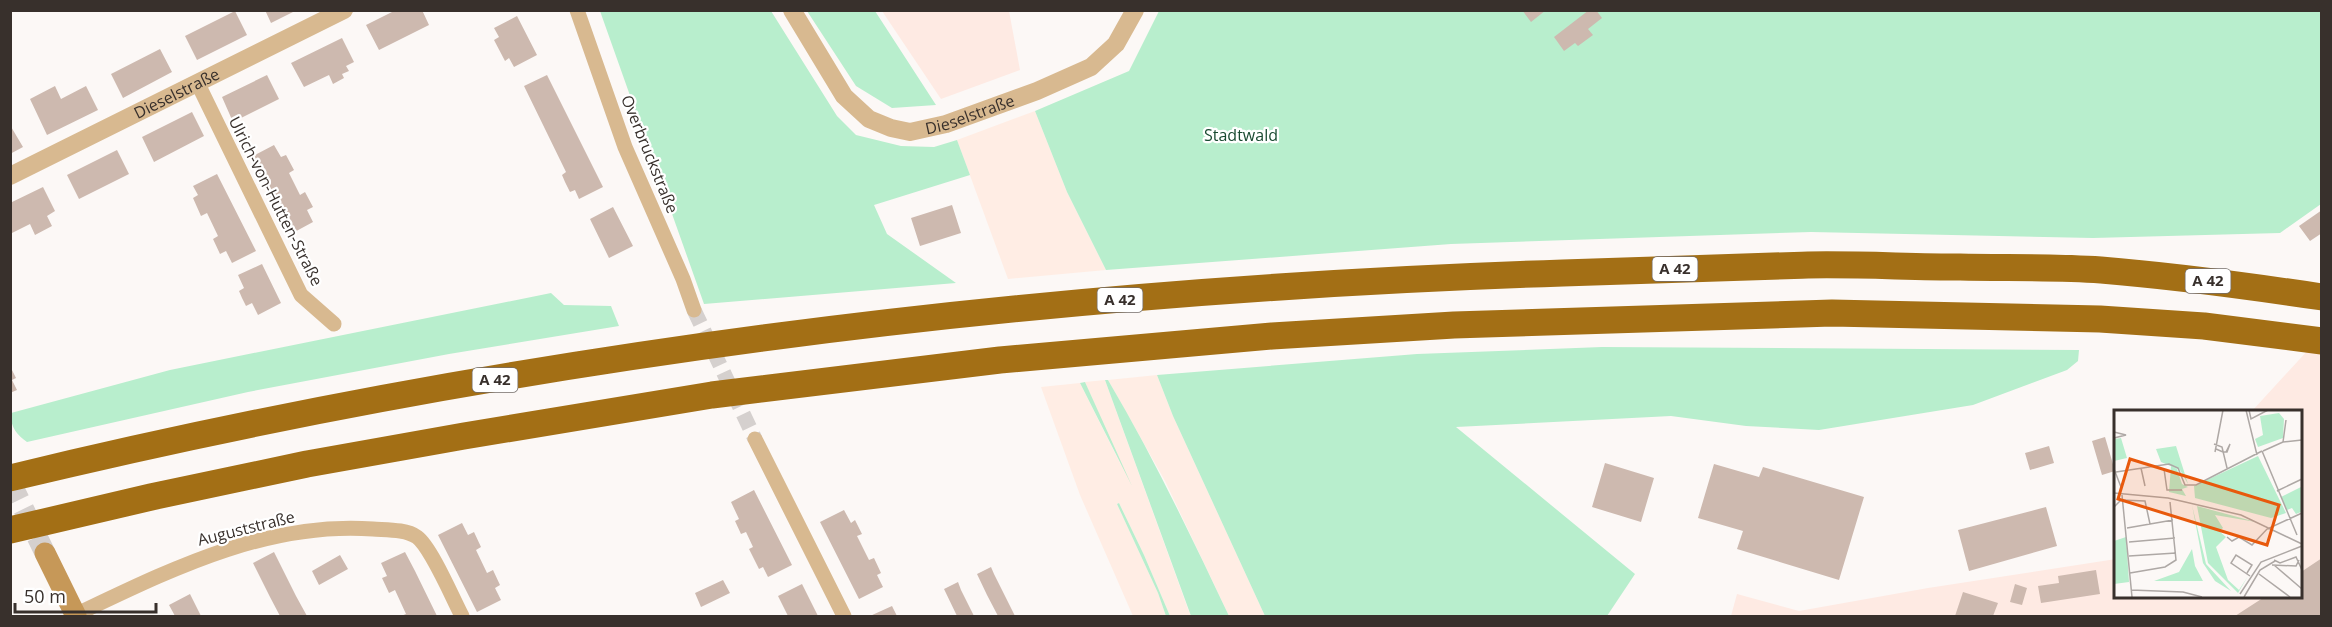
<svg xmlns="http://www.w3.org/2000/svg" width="2332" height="627" font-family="'Open Sans',sans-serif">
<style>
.built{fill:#ffede4}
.industrial{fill:#feeae3}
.green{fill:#b8eecd}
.building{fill:#cdb9af}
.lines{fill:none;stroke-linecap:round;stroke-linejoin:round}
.minor-tunnel{stroke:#d5d0ce;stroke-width:15;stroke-dasharray:15 8;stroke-linecap:butt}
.secondary-tunnel{stroke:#d5d0ce;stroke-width:21;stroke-dasharray:21 10;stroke-linecap:butt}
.minor{stroke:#d8b990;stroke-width:15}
.tertiary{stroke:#d8b990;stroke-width:18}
.secondary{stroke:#c69858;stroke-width:21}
.motorway{stroke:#a36f15;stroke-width:27}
.labels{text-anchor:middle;stroke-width:4.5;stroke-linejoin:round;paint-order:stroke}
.shield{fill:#fff;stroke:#746e6b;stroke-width:1.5}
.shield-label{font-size:15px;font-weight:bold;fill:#38302c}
.street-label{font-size:16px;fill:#38302c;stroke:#fff}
.park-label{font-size:16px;fill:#194a31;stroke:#fff}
.inset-road{fill:none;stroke:#aea8a5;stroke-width:1.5}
.view{fill:#e8590c;fill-opacity:0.15;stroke:#e8590c;stroke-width:3}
.inset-edge{fill:none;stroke:#38302c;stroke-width:3}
</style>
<rect width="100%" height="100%" fill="#fcf8f6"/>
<path class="built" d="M1035,111L1067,192L1106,270L1008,279L957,140Z
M1157,375L1173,416L1265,616H1229L1165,481L1108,380Z
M1105,380L1188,609L1191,616H1170L1144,555L1119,503L1117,504L1158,593L1166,616H1133L1080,495L1041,387L1080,383L1122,467L1085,382Z"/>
<path class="industrial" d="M882,11H1009L1020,70L941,99Z
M2321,336V616H1731L1737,594L1799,611L1928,588L2116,559V596H2300V411H2252Z"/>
<path class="green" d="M600,11H771L837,116L856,135L901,146L934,147L957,140L970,175L874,205L887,234L956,283L704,304Z
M807,11H875L936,105L892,108L856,86Z
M1159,11H2321V204L2280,233L2093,238L1811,232L1451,244L1106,270L1067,192L1035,111L1129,71Z
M551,293L564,305L611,306L619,326L449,354L248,392L27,442C16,434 10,426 11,413L170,370Z
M1602,347L2079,350L2078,361L2067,370L1973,405L1819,430L1746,426L1671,416L1456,427L1635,574L1607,616H1265L1173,416L1157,375L1417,354Z
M1105,380H1108C1153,456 1191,536 1229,616H1191Z
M1085,382L1132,486L1080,383Z
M1119,503L1144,555L1170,616H1166L1158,593L1117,504Z"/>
<path class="building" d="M265,10H297L271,23Z
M396,10H422L429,25L379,50L366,25Z
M1522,10H1546L1531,22Z
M1589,10H1596L1602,18L1588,29L1593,35L1578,46L1575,43L1564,51L1554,37Z
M235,11L247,35L197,60L185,36Z
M517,16L537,55L514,67L509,58L505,61L494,40L499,37L494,28Z
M342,38L354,62L346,66L349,71L342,74L344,78L333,84L329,75L304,87L291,63Z
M160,49L172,72L123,98L111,74Z
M267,75L279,99L233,122L222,97Z
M547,75L603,187L579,199L575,190L570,192L565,182L562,175L566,172L524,86Z
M55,86L61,99L86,86L98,110L47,135L30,99Z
M192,112L204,136L154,162L142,137Z
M10,125L23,147L10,154Z
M274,145L281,157L286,155L294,170L289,173L300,195L305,192L313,207L307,210L313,222L289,235L251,157Z
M117,150L129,174L79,199L67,175Z
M217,174L256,251L232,263L226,251L220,254L213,239L218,236L207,213L201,216L193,198L198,195L193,186Z
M43,187L55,211L47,216L52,226L35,235L30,224L10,234V203Z
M952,205L961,233L920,246L911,218Z
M613,207L633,246L609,258L590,219Z
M2322,210V233L2310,241L2299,226Z
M262,264L281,303L258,315L252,303L246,306L242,298L239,291L244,288L238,275Z
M10,366L16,378L12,380L17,390L10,393Z
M2105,437L2115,471L2102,475L2092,441Z
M2049,446L2054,463L2030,470L2025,453Z
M1605,463L1654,478L1641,522L1592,507Z
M1714,464L1759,477L1763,467L1864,497L1839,580L1737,549L1743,531L1698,518Z
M754,490L792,565L768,577L763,567L759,569L749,549L753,547L746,532L741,534L735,521L739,519L731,502Z
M2046,507L2057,546L1969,571L1958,530Z
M844,510L851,523L855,520L862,534L857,536L869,560L874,558L881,573L877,575L883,587L859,599L820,522Z
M462,523L468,535L474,532L481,547L476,550L487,573L493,570L500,585L495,588L501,600L477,612L438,535Z
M274,552L296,596L307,616H280L270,597L253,563Z
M405,552L415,571L437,616H401L406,614L395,590L389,593L382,578L387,576L381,563Z
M340,555L348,569L319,585L312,571Z
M2322,558V616H2235L2266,596H2301V572Z
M991,567L994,574L1015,616H998L987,595L977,574Z
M2096,570L2100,594L2041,603L2038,586L2059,583L2058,576Z
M723,580L730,593L701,607L695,593Z
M958,582L961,590L974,616H957L944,589Z
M802,584L818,616H788L778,596Z
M2015,584L2027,588L2022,605L2010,602Z
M1963,592L1998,603L1993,616H1955Z
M190,594L201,616H175L169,605Z
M892,606L897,616H870Z"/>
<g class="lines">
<path class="minor-tunnel" d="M694,310L755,439"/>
<path class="secondary-tunnel" d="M10,481L45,553"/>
<path class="minor" d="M577,10L625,147L683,279L694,310
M198,84L301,295L334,324
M755,439L844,616
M73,616C168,571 265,521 373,529C386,530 406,529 417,537C431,547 453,599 462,616"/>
<g class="tertiary">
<path id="s1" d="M792,10L844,96L869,119L891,128L910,132L946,124L1037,91L1091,67L1116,44L1135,10"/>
<path id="s2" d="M10,176L344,10"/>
</g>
<path class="secondary" d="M45,553L76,616"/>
<path class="motorway" d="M10,478C518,355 1041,290 1563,273C1644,270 1726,267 1808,265C1859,264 1910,267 1960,267C2007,268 2054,267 2101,270C2175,276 2248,286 2322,297
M10,530L151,497L307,464L464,436L712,395L1000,360L1272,336L1454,325L1832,313L2100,319L2204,326L2322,341"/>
</g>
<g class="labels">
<g class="shield">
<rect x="1652.5" y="257" width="45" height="24" rx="4.5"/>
<rect x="2185.5" y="269" width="45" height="24" rx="4.5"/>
<rect x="1097.5" y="288" width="45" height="24" rx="4.5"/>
<rect x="472.5" y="368" width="45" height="24" rx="4.5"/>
</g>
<g class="shield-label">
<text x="1675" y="274">A 42</text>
<text x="2208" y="286">A 42</text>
<text x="1120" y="305">A 42</text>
<text x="495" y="385">A 42</text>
</g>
<g class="street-label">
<text dy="6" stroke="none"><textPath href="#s2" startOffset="186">Dieselstraße</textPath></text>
<text dy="6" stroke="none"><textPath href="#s1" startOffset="240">Dieselstraße</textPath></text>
<text transform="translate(650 154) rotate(68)" y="6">Overbruckstraße</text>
<text transform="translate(276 201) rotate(63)" y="6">Ulrich-von-Hutten-Straße</text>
<text transform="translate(246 528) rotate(-14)" y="6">Auguststraße</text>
</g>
<g class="park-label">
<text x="1241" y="141">Stadtwald</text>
</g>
</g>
<g transform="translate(2114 410)">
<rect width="188" height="188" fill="#fcf8f6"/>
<path d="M165,3L170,9L169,28L144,37L141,29L149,25L146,6ZM7,28L13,48L0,51V29ZM62,36L74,74L66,60L47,52L42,39ZM144,46L172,103L157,108L81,88L80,76ZM57,56L63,59L68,74L74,77L68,79L72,86L55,82ZM187,77V102L182,104L178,98L173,100L167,87ZM78,95L92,154L117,181L101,171L89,153ZM83,96L142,112L101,105L109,118L105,121L112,127L102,137L114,170L125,180L134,166L124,183L94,153ZM12,127L15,172L0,174V131ZM78,139L81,156L89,171H40L65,162Z" fill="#b8eecd"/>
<path class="inset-road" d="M132,0L143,45M135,0L137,9L154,0M0,22L12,25L0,28M169,32L172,10M169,32L188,30M100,34L108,37L113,58M102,39L109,42H113L116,34L112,42M148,41L183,125M149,41L169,32M101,42L109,0M27,58L31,76M0,59L7,77M50,59L53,80H68M2,62L55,54L64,58L71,75H82L148,41M163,81L188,69M0,83L54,88L127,105L188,134M8,85L18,187M0,97L7,90L31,91L36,114M13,118L59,110M113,127L118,131L125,127L138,135L153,119L188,103M15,132L61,128M15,146L62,143M160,150L166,153L182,147L188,160M158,155L182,156L185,150M160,155L188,179M16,163L51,157L62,150L56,92M133,163L138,155L122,145L117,153L136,166M145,164L176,187M17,180L69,182L88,187M126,184L147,152L188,136M130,187L146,160L161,151"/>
<path class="view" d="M16,49L165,95L153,135L4,89Z"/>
<rect width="188" height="188" class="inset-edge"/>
</g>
<rect width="2332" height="627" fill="none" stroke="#38302c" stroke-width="24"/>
<path d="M15 603v9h141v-9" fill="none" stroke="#38302c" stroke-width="3"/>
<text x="24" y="603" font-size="18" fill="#38302c" stroke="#ffffff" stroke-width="4.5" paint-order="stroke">50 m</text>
</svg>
